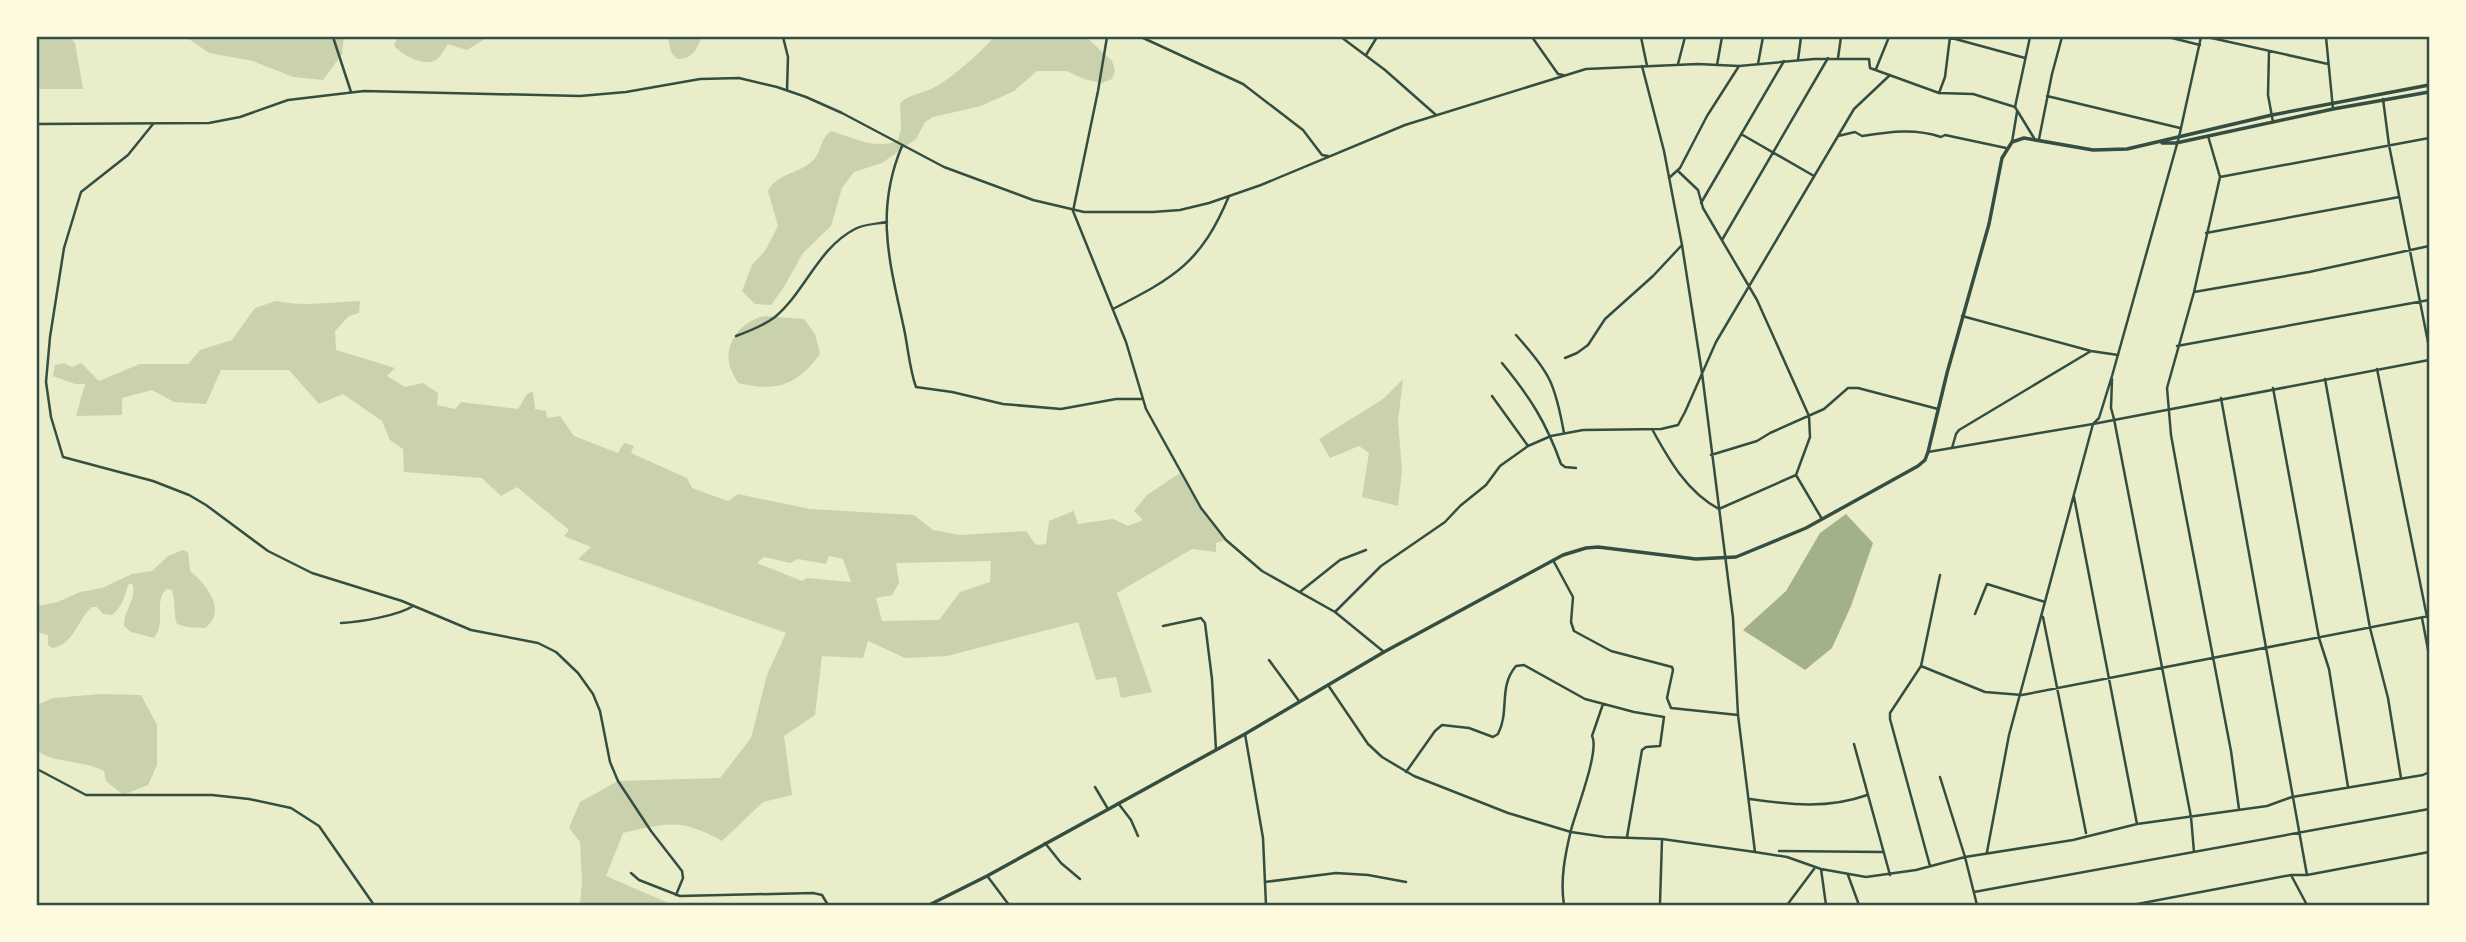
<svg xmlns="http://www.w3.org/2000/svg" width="2466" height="942" font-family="'Space Grotesk',sans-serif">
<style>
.green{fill:#cad2ad;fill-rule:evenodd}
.water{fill:#a3b18a}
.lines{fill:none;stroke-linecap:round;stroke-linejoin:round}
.minor{stroke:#344e41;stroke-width:2.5}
.tertiary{stroke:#344e41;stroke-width:2.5}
.primary{stroke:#344e41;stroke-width:3.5}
.neatline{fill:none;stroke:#344e41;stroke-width:2.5}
</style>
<rect width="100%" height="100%" fill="#e9edc9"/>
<path class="green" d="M37,37H69L75,43L83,89H37Z
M186,37H344L342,54L323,80L293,77L253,61L209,53Z
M398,37H488L467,50L448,44C444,50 440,58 434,61C422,66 400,54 394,45Z
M668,37H702C696,50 693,59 677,59L671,52Z
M994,37H1086L1112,61L1115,70L1112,79L1102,83L1084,79L1067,71H1037L1014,91L981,106L933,117L925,122L916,139L882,163L854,172L842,188L831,226L803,253L784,287L771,305L755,304L742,291L752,265L765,251L778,226L768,191C777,174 796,174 810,163C822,155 818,141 831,131C851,137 878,151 898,140L901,130L900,103C911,93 923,94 935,87C952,78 981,52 994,37Z
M276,301C303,307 332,302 360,301L359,313L349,316L335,331L336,350L395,368L387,376L405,387L423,383L438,393L437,405L455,409L461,402L518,409L527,394L533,391L535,409L546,411L547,418L560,416L574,436L618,453L624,443L634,446L631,453L687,478L692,488L728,501L738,494L810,509L914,515L933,530L960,535L1026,531L1036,545L1046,544L1049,521L1073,511V509L1078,524L1113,519L1128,526L1143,520L1134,511L1147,495L1180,473L1206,517L1225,540L1216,543V552L1192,549L1117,593L1152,692L1121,698L1116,677L1096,680L1078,622L947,656L905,658L868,641L863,658L822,656L815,715L784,736L792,795L763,802L722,841C681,818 666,823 623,833L606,876L673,905H580L582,881L580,842L569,828L580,802L618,781L720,778L751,738L767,675L786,633L578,559L591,547L564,536L569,530L517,487L501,496L482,478L404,472L403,449L390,440L382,421L343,394L319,404L289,370H221L206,404L174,402L152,390L122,398V415L76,416L85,384H75L53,376L55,365L64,363L72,367L81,363L99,381L140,364H188L200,350L232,340L255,308ZM829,556L843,559L851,582L807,578L802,581L757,563L764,557L790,563L798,559L826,564ZM991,561L990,582L960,592L939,620L882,621L876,598L892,595L899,583L896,563Z
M765,316L804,319L815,334L820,354C796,386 777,392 738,383C735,378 732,372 730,367C723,343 742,320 765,316Z
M1403,379L1398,421L1402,470L1398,506L1362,497L1369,453L1359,446L1330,458L1319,439L1383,399Z
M183,550L188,552L190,571C206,584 228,611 205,628L187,627L177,624C173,613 176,601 172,590L167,589C155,599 163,614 159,627C159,631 156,634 154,638L131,632L124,626C123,610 138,599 132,583L128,585C125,596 122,607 112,615L103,614L97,607H92C76,621 75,644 52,648L48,645V635L37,632V606L58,602L80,592L102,588L132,574L152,571L168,556Z
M101,694L141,695L157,725V765L148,785L123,795L106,781L104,771C83,760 57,764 37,751V705L53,698Z"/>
<path class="water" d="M1846,514L1873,543L1851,606L1832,648L1805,670L1743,630L1786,591L1820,533Z"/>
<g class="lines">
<path class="minor" d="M333,37L351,92
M783,37L788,57L787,90
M1107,37L1098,91L1073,211L1126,342L1146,409L1201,508L1226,540L1262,571L1335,612L1384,652
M1141,37L1243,84L1303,130L1322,155L1328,156
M1341,37L1385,70L1436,115
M1532,37L1558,74L1563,75
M1641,37L1647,66
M1948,37L2025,58
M2168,37L2200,45
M2207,37L2328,64
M2326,37L2333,109
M2269,51L2268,95L2273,122
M1366,55L1377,37
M1838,58L1841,37
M1798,60L1801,37
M1678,64L1685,37
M1758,64L1763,37
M1717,65L1722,37
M1642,66L1664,151L1682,245L1702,373L1733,618L1738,715L1755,852
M1876,69L1889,37
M1939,93L1945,77L1950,37
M2047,96L2180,128
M2383,99L2389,145L2429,347
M2015,107L2030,37
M153,124L128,155L81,192L64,248L50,337L46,382L51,417L63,457L153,481L189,495L206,505L268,551L312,573L402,601L471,630L538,643L556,652L578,673L593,694L600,711L610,762L618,781L651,831L682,871L683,878L676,895
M1741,134L1814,176
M1838,136L1855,132L1862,136C1889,132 1914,128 1941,137L1945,135L2006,148
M2208,136L2220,177L2194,292L2167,388L2171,435L2181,490L2231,751L2239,809
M2179,137L2201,37
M2039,139L2052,74L2062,37
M2012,142L2017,112
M902,146C875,210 889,260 903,324C908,345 909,368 916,387L952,392L1003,404L1061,409L1116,399H1142
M2220,177L2429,138
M1669,178L1680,168L1707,116L1739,66
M1701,203L1784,61
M2206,233L2399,197
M1722,240L1828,58
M2194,292L2309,272L2429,246
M1113,309C1175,277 1201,263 1229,196
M1962,316L2091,351L2118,355
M1516,335C1550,373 1555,383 1564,433
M736,336C750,331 763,326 775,317C805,292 818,248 855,229C864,224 876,224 887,222
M2177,346L2429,300
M1565,358L1577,353L1588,345L1605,319L1653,276L1682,245
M1502,363C1530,397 1546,422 1561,464L1565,467L1576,468
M2377,369L2427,617
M2325,379L2370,628L2388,698L2401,778
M2273,388L2319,638L2329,669L2348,787
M1492,396L1528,446
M2221,398L2307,875
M2114,419L2191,817L2194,852
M1652,429C1669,460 1687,492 1719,509L1796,475L1810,437L1809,416L1757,300L1703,208L1698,190L1678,171
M1952,448L1956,434L1959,430L2091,351
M1711,455L1757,441L1770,433L1824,409L1848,388H1858L1938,409
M1796,475L1822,519
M2074,497L2137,824
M1553,560L1573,597L1571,622L1574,631L1611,651L1672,667L1673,670L1667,698L1671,708L1738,715
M1301,591L1340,560L1366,550
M1335,612L1381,566L1445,522L1460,506L1486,485L1500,466L1528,446L1551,436L1583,430L1661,429L1678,425L1685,412L1716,342L1854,109L1890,75
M1975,614L1987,584L2045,602
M2043,617L2086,833
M2422,618L2429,655
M341,623C359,622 398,616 413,606
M1163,626L1201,618L1205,623L1212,679L1216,750
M1269,660L1299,701
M1921,666L1985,692L2022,695L2429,616
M1328,685L1368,744L1382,757L1414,776L1508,813L1571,832L1605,837L1662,839L1755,852L1787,857L1821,869L1866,877L1916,870L1965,857L1940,777
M1854,744L1890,875
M37,769L86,795H212L249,799L291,808L319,826L374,905
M1406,772L1435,731L1442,725L1469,728L1493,737L1498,734C1510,711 1498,687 1516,666L1524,665L1585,699L1634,712L1664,717L1660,746L1646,747L1642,750L1627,837
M1095,787L1108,809
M1750,799C1790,805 1829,809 1867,795
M1118,803L1131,820L1138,836
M1045,843L1061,863L1080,879
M1779,851L1883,852
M1987,852L2009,735L2093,424
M1930,866L1890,719V713L1921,666L1940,575
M1821,869L1826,905
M631,873L639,880L680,896L813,893L822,895L828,905
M1848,875L1859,905
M988,877L1009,905
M1265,882L1336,873L1368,875L1406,882
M1974,892L2429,809
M1660,903L1662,840
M1564,905C1560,880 1565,855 1571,830C1576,811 1600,750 1592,736L1603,704
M1787,905L1814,869
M1977,905L1965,857L2073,840L2137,824L2267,806L2292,797L2423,775L2429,772
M2132,905L2291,875H2307L2429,852"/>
<path class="tertiary" d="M37,124L209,123L240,117L288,100L364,91L580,96L626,92L700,79L739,78L777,87L806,97L842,113L944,167L1033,200L1084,212H1153L1180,210L1209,203L1261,185L1405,125L1586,69L1698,64L1739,66L1814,59H1869L1870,68L1939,93L1973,94L2015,107L2034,138
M2112,379L2111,408L2114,419
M2093,424L2099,418L2112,376L2179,137
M1928,452L2093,424L2429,360
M1245,734L1263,838L1266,905
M2291,875L2307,905"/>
<path class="primary" d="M2162,143H2176L2333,109L2429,92
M929,905L987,876L1245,734L1384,652L1563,555L1586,548L1598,547L1696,559L1736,557L1806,528L1918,466L1925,460L1928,452L1947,373L1989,224L2002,158L2012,142L2024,138L2093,150L2127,149L2272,115L2429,85"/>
</g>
<rect width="2466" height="942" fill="none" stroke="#fefae0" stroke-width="77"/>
<rect x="38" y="38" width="2390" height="866" class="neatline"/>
</svg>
